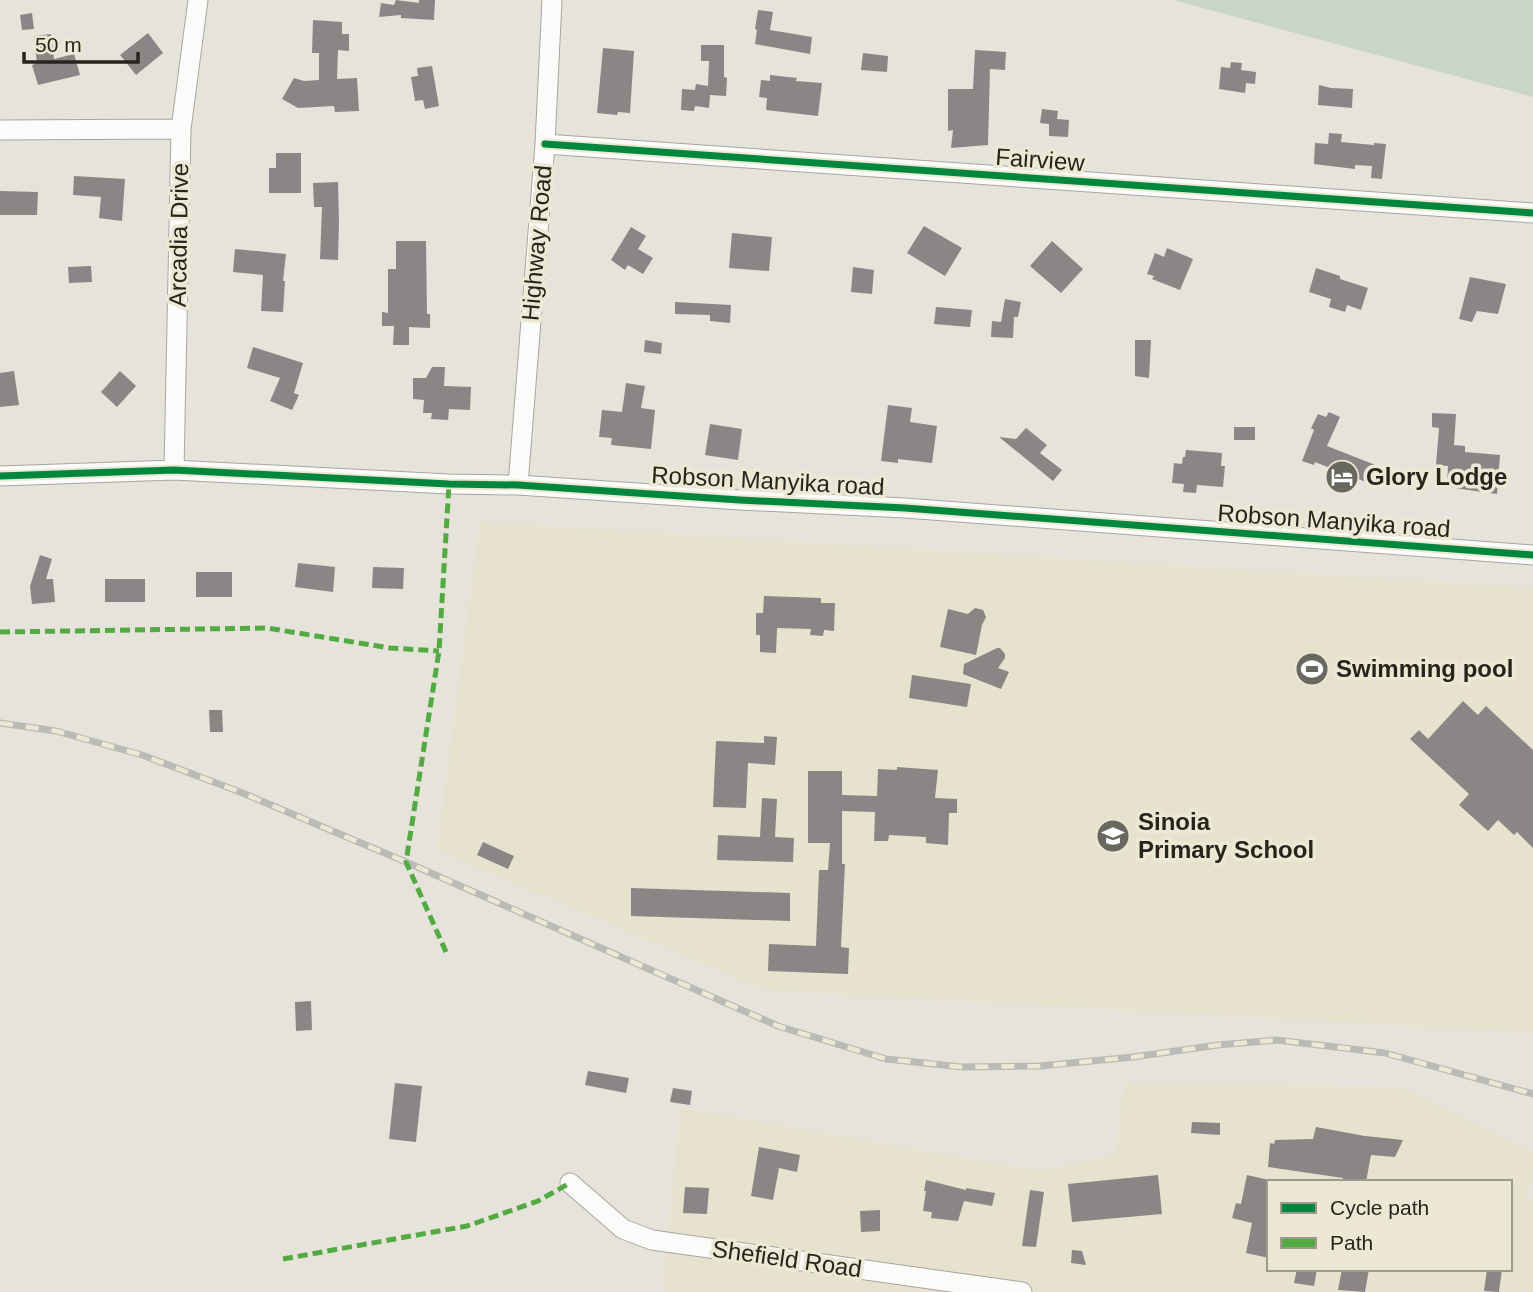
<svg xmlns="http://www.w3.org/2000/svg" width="1533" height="1292" font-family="Arial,sans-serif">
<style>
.built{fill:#e6e2ce;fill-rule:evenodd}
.green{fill:#c9d5c8}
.building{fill:#8a8685}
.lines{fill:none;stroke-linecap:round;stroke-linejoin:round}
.minor-casing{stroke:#a7a59e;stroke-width:21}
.minor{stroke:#fbfbf9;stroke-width:19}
.rail-casing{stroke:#babab6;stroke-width:7}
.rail{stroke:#ece8d4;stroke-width:4.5;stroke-dasharray:13;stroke-linecap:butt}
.quiet{stroke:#53aa43;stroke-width:5;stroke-dasharray:10 5;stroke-linecap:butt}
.cycleway-casing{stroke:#ece8d4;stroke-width:11}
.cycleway{stroke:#00873e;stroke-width:7}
.labels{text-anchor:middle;stroke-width:7;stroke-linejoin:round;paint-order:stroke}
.street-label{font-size:24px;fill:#26251d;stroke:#ece8d4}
.poi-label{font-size:24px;font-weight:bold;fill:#26251d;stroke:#ece8d4;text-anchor:start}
</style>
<rect width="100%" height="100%" fill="#e6e4da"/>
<path class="built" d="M480,522L1533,588V1033L765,990L437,850Z
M1124,1083L1400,1087L1533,1151V1173L1525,1199L1533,1202V1292H662L681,1108L1038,1171L1116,1155ZM1269,1182H1510V1269H1269Z"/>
<path class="green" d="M1173,0H1533V97Z"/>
<path class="building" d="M396,0L419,3V0H435L434,20L401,18V15L379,17L381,3L394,5Z
M758,10L773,12L770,30L812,37L810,54L755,44L757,30L755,29Z
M32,13L34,29L22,30L20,15Z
M313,20L342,22V34H349V51L338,50L337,79L357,78L359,111L335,112L334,106L298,108L282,99L294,78L304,81L319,80V53H312Z
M148,33L163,53L136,75L120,55Z
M51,34L54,59L74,54L80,75L38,85L32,65L37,63L34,36Z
M701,45H724V77L727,78L726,96L710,95L709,108L695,106L694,111L681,110L682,89L695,90L696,84L708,86L709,61H701Z
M603,48L634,51L630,113L618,112L617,115L597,113Z
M975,50L1006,52L1005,70L990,69L988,145L951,148L953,130L948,131V89H973Z
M863,53L888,56L887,72L861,70Z
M1231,62L1242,63L1241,70L1256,72L1255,84L1246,83L1245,93L1219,89L1221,67L1230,68Z
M432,66L439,106L425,109L423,100L415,101L411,77L418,76L417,68Z
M770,75L797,78L796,81L822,83L818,116L766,110L767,98L759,97L761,80L770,81Z
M1319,85L1331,88L1353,89L1352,108L1318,105Z
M1042,109L1058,111L1057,119L1069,120L1068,137L1049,136V124L1040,123Z
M1329,133L1342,134L1341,142L1374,145V143L1386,144L1382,179L1371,178L1372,166L1355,165V169L1314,164L1315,143L1328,144Z
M276,153H301V193H269V168H276Z
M74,176L125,179L122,221L99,218L101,197L73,195Z
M338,182L339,222L338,260L320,259L322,207H314L313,183Z
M0,191L38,192L37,215H0Z
M924,226L962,248L945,276L907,253Z
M631,227L646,236L638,249L653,258L643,274L628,265L625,270L611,260Z
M732,233L772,237L769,271L729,268Z
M396,241H426L427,314H430V328L409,327V345H393L394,326H382V312L388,313V269H396Z
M1052,241L1083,269L1061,293L1030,266Z
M1167,248L1193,259L1180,290L1152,279L1154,276L1147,274L1155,253L1164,257Z
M235,249L286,254L283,281H285L283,312L261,311L263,275L233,272Z
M91,266L92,282L69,283L68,267Z
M853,267L874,270L872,294L851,292Z
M1316,268L1340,276V279L1368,288L1361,310L1347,305L1345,312L1329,307L1331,299L1309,292Z
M1470,277L1506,284L1498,314L1477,311L1472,322L1459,319Z
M1005,299L1021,302L1018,317H1014L1013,338L991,337L992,321L1001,322Z
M675,302L731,305L730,323L710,321V315L675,314Z
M936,307L972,310L970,327L934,324Z
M645,340L662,343L661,354L644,352Z
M1135,340H1151L1149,378L1135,376Z
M253,347L303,363L294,393L299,395L292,410L270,401L280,378L247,368Z
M432,367H445L444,386L471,387L470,410L449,409L448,420L431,419L432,413H423L424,400L413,399V378H426Z
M14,371L19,405L0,407V373Z
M120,371L136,386L117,407L101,392Z
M626,383L645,386L641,408L655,410L651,449L611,445L612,438L599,437L602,410L622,412Z
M888,405L912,408L910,422L937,426L932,463L898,459V463L881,461Z
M1329,412L1340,417L1327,446L1378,466L1371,484L1315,462L1314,465L1302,461L1314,430L1311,428L1318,414L1326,417Z
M1432,413L1456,414L1454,445L1465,446V452L1500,455L1497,494L1447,487L1448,466L1436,465L1439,428L1432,427Z
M710,424L742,429L738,460L705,455Z
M1234,427H1255V440H1234Z
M1026,428L1047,445L1040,453L1062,470L1053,481L999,437L1016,439Z
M1186,450L1222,453L1221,466H1225L1223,487L1197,485L1196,493L1183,492L1184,484L1172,483L1174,463L1182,464L1183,457H1185Z
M40,555L52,559L46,579H53L55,602L32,604L30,586Z
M298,563L335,567L333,592L295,587Z
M373,567L404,568L403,589L372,588Z
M196,572H232V597H196Z
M105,579H145V602H105Z
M764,596L821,598V603H835L834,631L824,630L823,636L810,635L811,629L777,628L776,653L760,652V635H756V613H763Z
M975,608L983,610L986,617L982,625L976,655L940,647L948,609L968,614Z
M997,648H1000L1005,654V658L998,668L1009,672L1001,689L963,674L964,664Z
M912,675L971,684L967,707L909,698Z
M1463,701L1478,715L1486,706L1533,750V848L1517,832L1514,835L1498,820L1488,831L1459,805L1469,794L1410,739L1419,730L1428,739Z
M209,710H222L223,732H210Z
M764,736L777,737L775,765L748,763L746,808L713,807L716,741L764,743Z
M897,767L938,770L935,798L957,799V813H949L948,845L926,843V837L889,835L888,841H874L875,812L842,811V864H845L841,947L849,948L848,974L768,971L769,944L816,946L819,870H828L830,843H808V771H842V795L877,796L878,769L897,770Z
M762,798L777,799L775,837L794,838L793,862L717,860L718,835L760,837Z
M483,842L514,856L508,869L477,855Z
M631,888L790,893V921L631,916Z
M311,1001L312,1030L296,1031L295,1002Z
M588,1071L629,1078L626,1093L585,1085Z
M395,1083L422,1086L416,1142L389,1139Z
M673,1088L692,1091L690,1105L670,1102Z
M1192,1122L1220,1123V1135L1191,1133Z
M1316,1127L1365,1136L1403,1140L1395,1157L1371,1155L1366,1182H1343V1178L1268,1167L1270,1143L1274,1144L1275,1140L1313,1139Z
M759,1147L800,1155L797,1172L779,1168L773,1200L751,1196Z
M1158,1175L1162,1214L1072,1222L1068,1184Z
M1247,1175L1269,1180V1258L1246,1253L1252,1223L1232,1218L1236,1203L1241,1204Z
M926,1180L966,1190V1188L995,1193L992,1206L964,1201L958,1221L931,1218L932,1212L923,1211L926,1191H924Z
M685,1187L709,1188L707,1214L683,1213Z
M1030,1190L1044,1192L1036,1247L1022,1246Z
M880,1210V1231L861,1232L860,1211Z
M1072,1250L1082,1251L1086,1265L1071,1263Z
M1297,1269H1317L1314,1286L1294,1283Z
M1342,1269H1369L1365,1292L1338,1290Z
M1487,1269H1502L1499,1292L1484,1291Z"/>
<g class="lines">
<defs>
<path id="minor" d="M0,130L181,129
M545,144L1533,213
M174,470L181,129L198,0
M0,476L174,470L449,484L518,485L740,500L905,508L1533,555
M518,485L545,144L552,0
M570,1183L623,1229L652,1240L1022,1292"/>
</defs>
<use href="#minor" class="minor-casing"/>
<use href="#minor" class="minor"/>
<defs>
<path id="rail" d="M0,723L56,731L142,755L240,792L406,862L778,1026L886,1059L962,1067L1040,1066L1133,1057L1218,1045L1277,1040L1385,1053L1533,1094"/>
</defs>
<use href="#rail" class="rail-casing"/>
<use href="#rail" class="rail"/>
<path class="quiet" d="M0,632L267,628L390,648L439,651
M446,952L406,862L439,651L449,484
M283,1259L467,1226L538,1201L570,1183"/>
<defs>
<path id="cycleway" d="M545,144L1533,213
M0,476L174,470L449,484L518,485L740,500L905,508L1533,555"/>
</defs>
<use href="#cycleway" class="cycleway-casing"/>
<use href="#cycleway" class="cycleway"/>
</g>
<defs>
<symbol id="hotel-disc" viewBox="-11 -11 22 22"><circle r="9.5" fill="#69685f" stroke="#ece8d4"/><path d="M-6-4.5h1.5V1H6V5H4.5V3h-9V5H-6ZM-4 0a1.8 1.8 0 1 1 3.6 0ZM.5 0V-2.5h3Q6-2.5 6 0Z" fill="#fff"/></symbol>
<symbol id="stadium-disc" viewBox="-11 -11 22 22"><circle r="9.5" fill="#69685f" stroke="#ece8d4"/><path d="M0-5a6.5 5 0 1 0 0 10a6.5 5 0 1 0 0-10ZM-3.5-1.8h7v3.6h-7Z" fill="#fff"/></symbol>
<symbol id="school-disc" viewBox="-11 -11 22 22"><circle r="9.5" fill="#69685f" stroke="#ece8d4"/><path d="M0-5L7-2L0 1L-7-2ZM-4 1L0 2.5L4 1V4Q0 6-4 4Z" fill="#fff"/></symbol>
</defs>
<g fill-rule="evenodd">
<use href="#hotel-disc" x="1323" y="458" width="38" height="38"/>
<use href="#stadium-disc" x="1293" y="650" width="38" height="38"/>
<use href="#school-disc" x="1094" y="817" width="38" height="38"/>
</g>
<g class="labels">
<g class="street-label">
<text transform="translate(1040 160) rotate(4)" y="8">Fairview</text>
<text transform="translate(179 235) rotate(-89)" y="8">Arcadia Drive</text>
<text transform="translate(537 243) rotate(-85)" y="8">Highway Road</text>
<text transform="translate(768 481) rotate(3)" y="8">Robson Manyika road</text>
<text transform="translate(1334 521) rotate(4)" y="8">Robson Manyika road</text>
<text transform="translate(787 1259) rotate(8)" y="8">Shefield Road</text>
</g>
<g class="poi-label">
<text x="1366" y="485">Glory Lodge</text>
<text x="1336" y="677">Swimming pool</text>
<text x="1138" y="830">Sinoia<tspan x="1138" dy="28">Primary School</tspan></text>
</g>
</g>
<rect x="1267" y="1180" width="245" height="91" fill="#ece8d4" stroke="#9d9a8b" stroke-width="2"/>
<rect x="1281" y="1203" width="35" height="10" fill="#00873e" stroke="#9d9a8b" stroke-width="2"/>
<text x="1330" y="1215" font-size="21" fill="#26251d">Cycle path</text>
<rect x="1281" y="1238" width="35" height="10" fill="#53aa43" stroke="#9d9a8b" stroke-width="2"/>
<text x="1330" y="1250" font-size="21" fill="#26251d">Path</text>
<path d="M24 52v10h114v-10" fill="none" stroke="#26251d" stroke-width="3.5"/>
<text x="35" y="52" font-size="21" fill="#26251d" stroke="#ece8d4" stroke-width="5" paint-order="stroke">50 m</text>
</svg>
